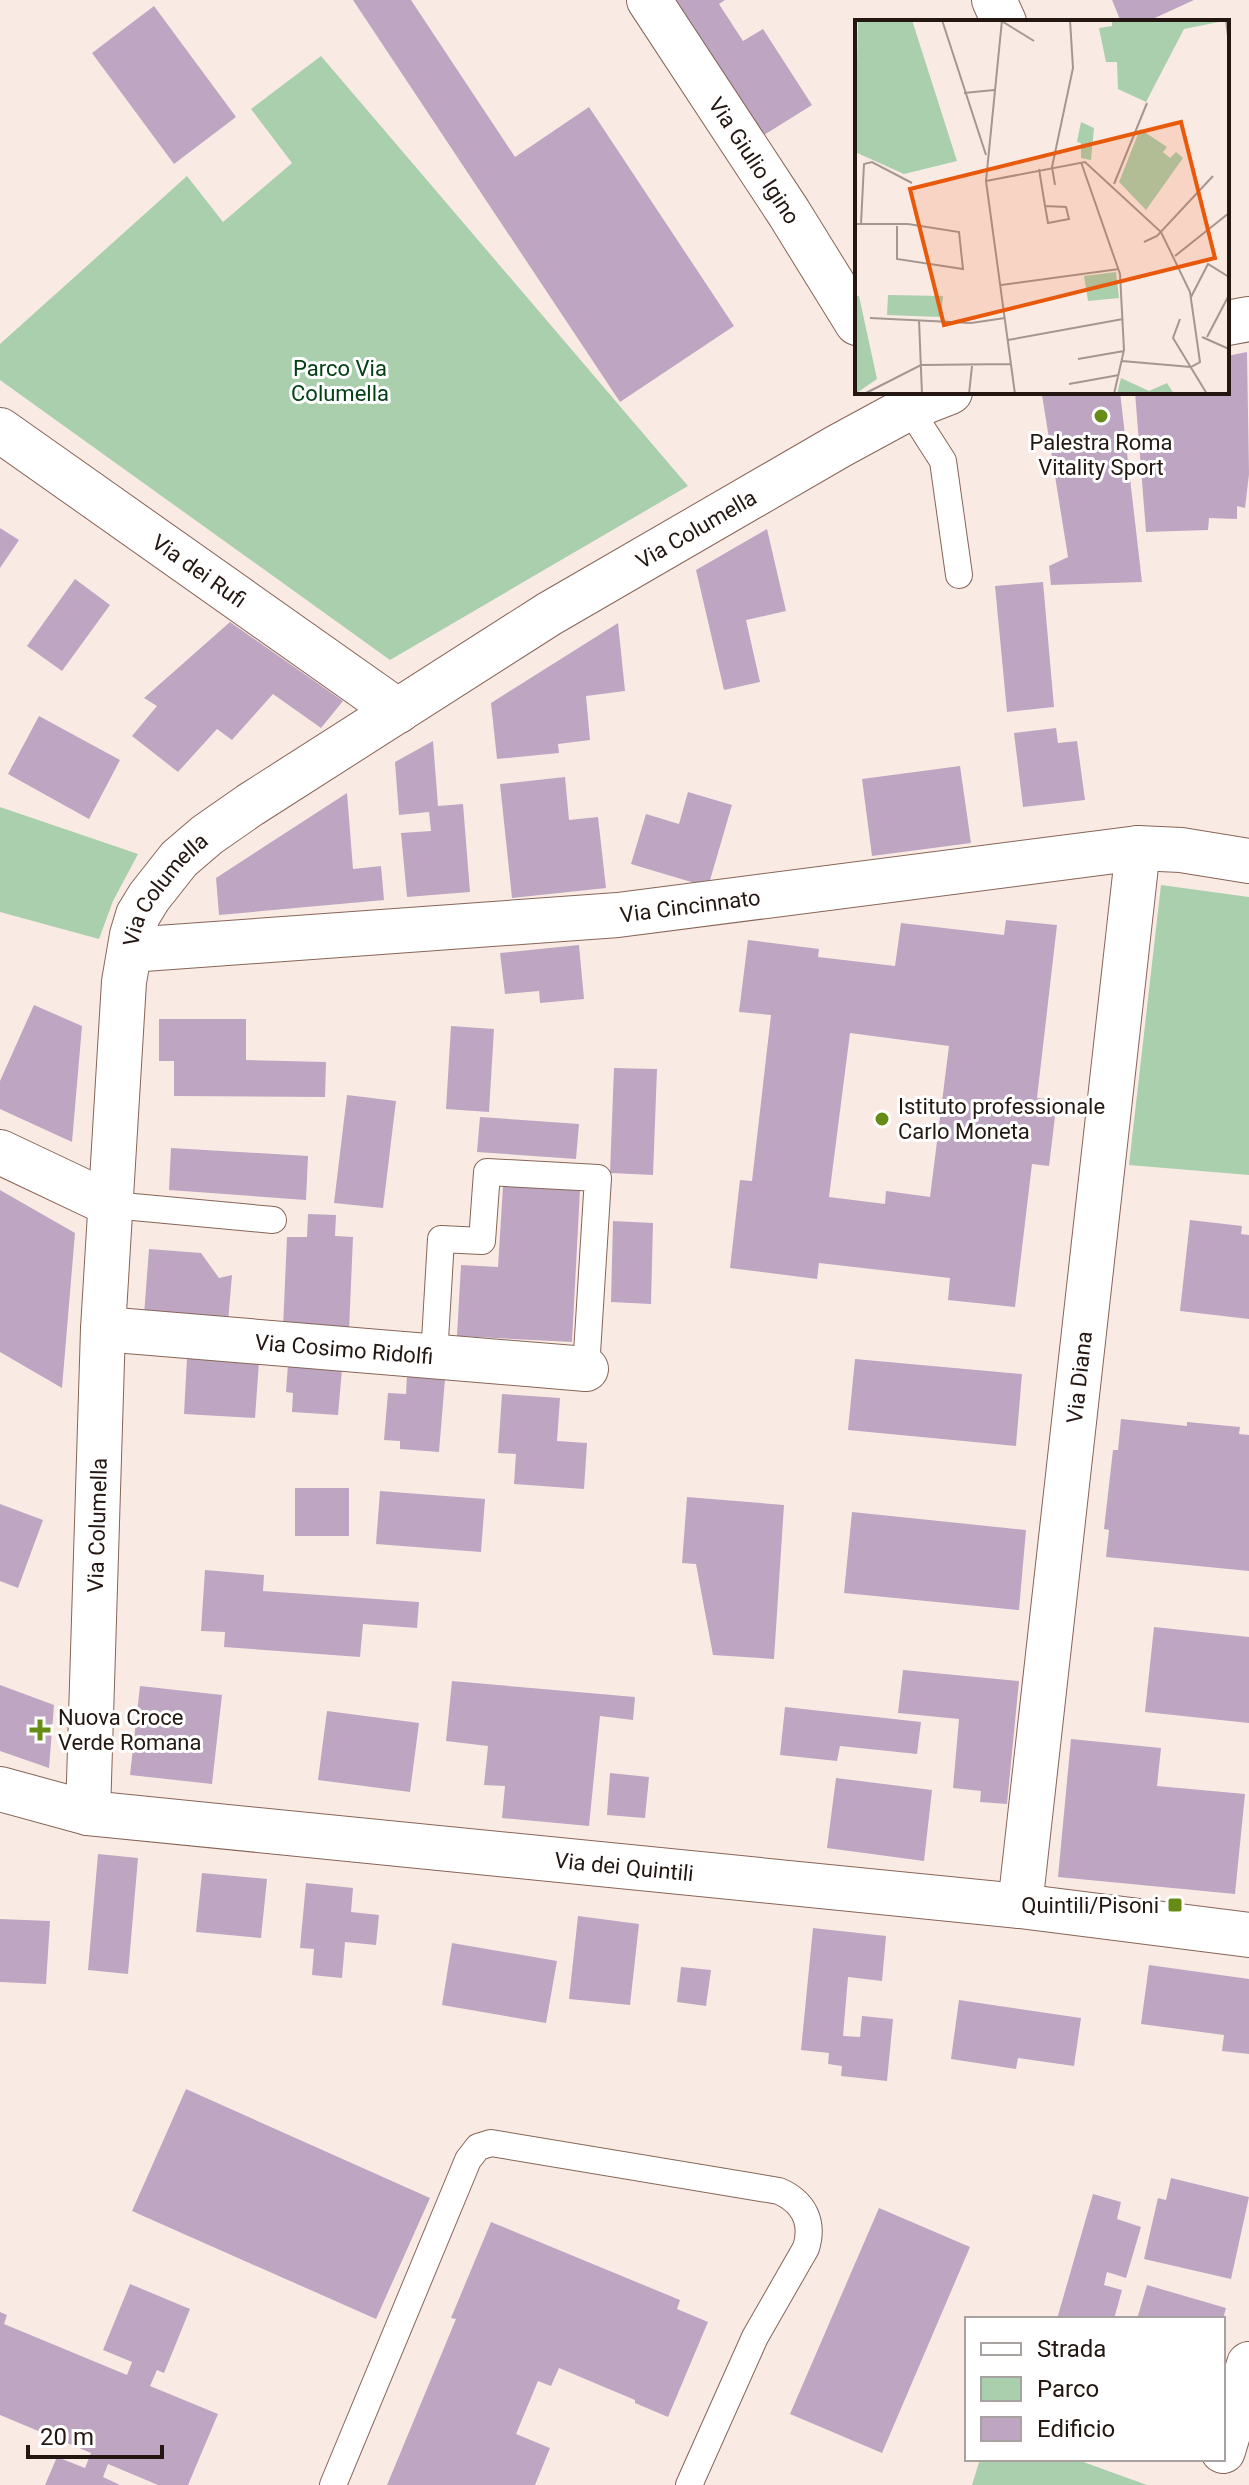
<svg xmlns="http://www.w3.org/2000/svg" width="1249" height="2485" font-family="Roboto,sans-serif">
<style>
.green{fill:#a9cfad}
.building{fill:#bea6c3;fill-rule:evenodd}
.lines{fill:none;stroke-linecap:round;stroke-linejoin:round}
.lane-casing{stroke:#866557;stroke-width:28}
.street-casing{stroke:#866557;stroke-width:46}
.lane{stroke:#fff;stroke-width:26}
.street{stroke:#fff;stroke-width:44}
.poi-dot{fill:#668c16;stroke:#fff;stroke-width:3}
.labels{text-anchor:middle;stroke-width:6;stroke-linejoin:round;paint-order:stroke}
.street-label{font-size:22px;fill:#241711;stroke:#fff}
.park-label{font-size:22px;fill:#034014;stroke:#fff}
.poi-label{font-size:22px;fill:#241711;stroke:#fff;text-anchor:start}
.inset-road{fill:none;stroke:#a49690;stroke-width:2}
.view{fill:#e8590c;fill-opacity:0.15;stroke:#e8590c;stroke-width:4}
.inset-edge{fill:none;stroke:#241711;stroke-width:4}
</style>
<rect width="100%" height="100%" fill="#faeae4"/>
<path class="green" d="M321,56L688,486L390,660L0,380V344L187,176L223,222L292,163L251,109Z
M0,807L138,854L113,901L99,939L0,912Z
M1161,885L1249,897V1175L1129,1165Z
M980,2459H1075L1147,2485H972Z"/>
<path class="building" d="M353,0H411L515,157L589,107L734,326L620,402Z
M668,0H725L719,4L743,41L763,29L812,105L756,140Z
M1112,0H1194L1146,22H1121Z
M154,6L236,117L174,164L92,53Z
M1247,352L1249,474L1245,508L1237,506V519L1209,518L1208,530L1146,532L1135,392H1227V356Z
M1051,392H1120L1142,582L1051,585L1049,566L1068,557L1042,395Z
M0,528L19,540L0,568Z
M767,529L786,611L746,620L760,682L724,690L696,570Z
M75,579L110,605L62,671L27,646Z
M1043,582L1054,707L1007,712L995,586Z
M230,622L343,701L321,728L273,694L232,740L217,729L178,772L132,736L157,706L144,698Z
M618,623L625,691L586,696L590,740L558,744L559,753L497,759L491,703Z
M39,716L120,760L89,819L8,774Z
M1056,728L1058,743L1077,741L1085,800L1023,807L1014,733Z
M433,741L438,806L463,804L470,892L407,897L401,833L431,831L429,812L399,815L395,762Z
M960,766L971,843L872,856L862,779Z
M565,777L569,820L598,817L606,888L512,898L500,784Z
M688,792L732,805L708,887L631,864L646,814L679,824Z
M347,793L353,869L381,866L384,900L219,915L216,878Z
M1006,920L1057,925L1037,1098L1057,1100L1049,1166L1032,1164L1015,1307L948,1300L950,1278L819,1263L817,1279L730,1268L740,1180L752,1181L771,1015L739,1012L748,940L819,949L818,957L895,966L901,923L1004,935ZM850,1033L949,1046L930,1197L886,1191L885,1204L829,1197Z
M579,945L584,999L540,1003L539,991L505,994L500,953Z
M34,1005L82,1026L72,1142L0,1109V1081Z
M159,1019H246V1060L326,1062L325,1097L174,1096V1061H159Z
M451,1026L494,1029L489,1112L446,1109Z
M614,1068L657,1069L653,1175L610,1173Z
M347,1095L396,1101L383,1208L334,1203Z
M480,1117L579,1124L576,1159L477,1152Z
M171,1148L308,1156L306,1200L169,1190Z
M503,1186L580,1190L572,1342L457,1336L461,1265L498,1267Z
M0,1190L75,1233L62,1388L0,1352Z
M308,1214L336,1215L335,1236L353,1237L349,1331L283,1328L287,1237H307Z
M1190,1220L1242,1226L1241,1234L1249,1235V1319L1180,1311Z
M613,1221L653,1223L651,1304L611,1302Z
M149,1249L201,1253L219,1278L232,1275L228,1322L144,1315Z
M187,1358L259,1362L255,1418L184,1414Z
M855,1359L1022,1374L1016,1446L848,1430Z
M288,1364L342,1369L338,1415L292,1412L293,1393L286,1392Z
M407,1375L445,1379L439,1452L400,1449V1441L384,1440L388,1393L406,1394Z
M502,1394L560,1398L557,1441L587,1443L584,1489L514,1484L516,1454L498,1453Z
M1121,1419L1187,1426V1422L1240,1427L1239,1434L1249,1435V1571L1106,1557L1109,1530L1104,1529L1113,1450H1118Z
M295,1488H349V1536H295Z
M380,1491L485,1499L481,1552L376,1544Z
M687,1497L784,1505L774,1659L713,1655L696,1564L682,1563Z
M0,1504L43,1520L18,1588L0,1581Z
M852,1512L1026,1530L1019,1610L844,1593Z
M205,1570L264,1575L263,1591L419,1602L417,1628L363,1624L360,1657L224,1647L225,1632L201,1631Z
M1154,1627L1249,1637V1723L1145,1712Z
M903,1670L1019,1681L1007,1804L980,1802L981,1791L953,1788L959,1719L898,1713Z
M452,1681L635,1697L633,1720L600,1716L589,1826L502,1818L505,1786L484,1785L488,1746L446,1741Z
M0,1685L54,1705L49,1768L0,1751Z
M140,1686L222,1695L212,1784L130,1775Z
M785,1707L921,1722L917,1754L840,1746L837,1761L780,1755Z
M327,1711L419,1723L410,1792L318,1780Z
M1071,1739L1161,1748L1157,1786L1245,1794L1235,1894L1058,1877Z
M610,1773L649,1777L645,1818L607,1815Z
M836,1778L932,1790L924,1861L827,1848Z
M98,1854L138,1858L128,1974L88,1970Z
M202,1873L267,1879L261,1938L196,1932Z
M306,1883L353,1888L351,1912L379,1915L376,1945L345,1942L342,1978L312,1975L314,1949L300,1948Z
M578,1916L639,1924L630,2005L569,1999Z
M0,1919L50,1921L46,1984L0,1982Z
M813,1928L886,1936L882,1981L848,1977L843,2036L860,2037L862,2016L893,2019L887,2081L841,2076L842,2066L828,2064L829,2053L801,2050Z
M452,1943L557,1961L546,2023L442,2005Z
M1149,1965L1249,1979V2054L1222,2051L1224,2035L1141,2024Z
M681,1967L711,1970L706,2006L677,2002Z
M959,2000L1081,2018L1074,2066L1018,2058L1016,2069L951,2059Z
M186,2089L430,2198L376,2319L132,2211Z
M1171,2178L1249,2197L1231,2279L1144,2259L1158,2198L1166,2200Z
M1093,2194L1121,2202L1117,2219L1141,2227L1126,2278L1107,2272L1104,2285L1122,2290L1114,2319H1057Z
M879,2208L970,2247L882,2453L790,2414Z
M491,2222L680,2300L677,2309L708,2322L668,2417L635,2403V2400L559,2368L551,2386L538,2381L516,2434L550,2448L535,2485H387L456,2319L451,2318Z
M130,2284L190,2309L164,2373L157,2370L150,2386L218,2414L188,2485H158L108,2464L103,2477L120,2485H45L57,2457L85,2468L91,2453L0,2415V2312L7,2315L4,2324L127,2375L132,2362L103,2350Z
M1147,2285L1226,2308L1223,2319H1137Z"/>
<g class="lines">
<defs>
<path id="lane" d="M909,408L943,461L959,575
M112,1205L273,1220
M434,1357L441,1239L482,1241L487,1172L598,1178L586,1369
M333,2485L468,2160L478,2147L491,2143L779,2191C804,2202 814,2222 806,2248L755,2337L689,2485"/>
<g id="street">
<path id="s1" d="M649,0L789,213L857,323"/>
<path d="M994,0L1004,22"/>
<path d="M1227,323L1249,319"/>
<path id="s2" d="M0,430L398,711"/>
<path id="s3" d="M130,950L618,915L1138,848L1181,850L1249,861"/>
<path d="M0,1152L112,1205"/>
<path id="s4" d="M103,1329L586,1369"/>
<path id="s5" d="M0,1789L88,1813L1020,1906L1249,1935"/>
<path id="s6" d="M88,1813L103,1329L124,982L132,935L138,915L149,897L179,859L207,835L250,805L549,614L839,446L909,408L950,392"/>
<path id="s7" d="M1020,1906L1138,848"/>
<path d="M1223,2451L1249,2364"/>
</g>
</defs>
<use href="#lane" class="lane-casing"/>
<use href="#street" class="street-casing"/>
<use href="#lane" class="lane"/>
<use href="#street" class="street"/>
</g>
<g class="poi-dot">
<circle cx="1101" cy="416" r="8"/>
<circle cx="882" cy="1119" r="8"/>
<path d="M36 1718h8v8h8v8h-8v8h-8v-8h-8v-8h8z"/>
<rect x="1167" y="1897" width="16" height="16" rx="4"/>
</g>
<g class="labels">
<g class="street-label">
<text dy="8" stroke="none"><textPath href="#s1" startOffset="192">Via Giulio Igino</textPath></text>
<text dy="8" stroke="none"><textPath href="#s6" startOffset="1584">Via Columella</textPath></text>
<text dy="8" stroke="none"><textPath href="#s2" startOffset="244">Via dei Rufi</textPath></text>
<text dy="8" stroke="none"><textPath href="#s6" startOffset="936">Via Columella</textPath></text>
<text dy="8" stroke="none"><textPath href="#s3" startOffset="562">Via Cincinnato</textPath></text>
<text dy="8" stroke="none"><textPath href="#s4" startOffset="242">Via Cosimo Ridolfi</textPath></text>
<text dy="8" stroke="none"><textPath href="#s7" startOffset="532">Via Diana</textPath></text>
<text dy="8" stroke="none"><textPath href="#s6" startOffset="288">Via Columella</textPath></text>
<text dy="8" stroke="none"><textPath href="#s5" startOffset="630">Via dei Quintili</textPath></text>
</g>
<g class="park-label">
<text x="340" y="376">Parco Via<tspan x="340" dy="25">Columella</tspan></text>
</g>
<g class="poi-label">
<text x="1101" y="450" text-anchor="middle">Palestra Roma<tspan x="1101" dy="25">Vitality Sport</tspan></text>
<text x="898" y="1114">Istituto professionale<tspan x="898" dy="25">Carlo Moneta</tspan></text>
<text x="58" y="1725">Nuova Croce<tspan x="58" dy="25">Verde Romana</tspan></text>
<text x="1159" y="1913" text-anchor="end">Quintili/Pisoni</text>
</g>
</g>
<g transform="translate(855 20)">
<rect width="374" height="374" fill="#faeae4"/>
<path d="M3,0H57L102,141L49,154L0,132ZM257,0H364V2L329,9L291,82L263,69L262,42H251L244,8L257,6ZM226,102L239,108L236,140L226,138V123L222,122ZM285,109L312,127L308,132L315,138L321,132L328,138L291,190L264,162ZM261,252L264,278L233,281L229,256ZM33,275L88,276L86,297L32,295ZM0,276H4L22,359L0,374ZM266,358L294,371L312,363L319,374H262Z" fill="#a9cfad"/>
<path class="inset-road" d="M87,0L131,135M145,0L179,21M147,0L131,161L160,374M371,0L374,25M109,73L139,70M226,142L265,254L269,330L259,374M184,149L190,186L193,203L214,199L211,187L190,186M131,161L230,142L306,212L335,272L345,342L336,347L267,341M259,164L292,83M200,165L197,147L218,48L215,0M0,204H53L104,212L108,249L42,239V206M6,204L9,144L17,142L57,163M289,222L302,216L358,156M320,236L374,193M146,265L264,249M336,277L353,244L374,257M15,298L116,303L150,298M325,299L318,318L352,374M64,300L67,374M347,317L374,329M352,317L374,275M153,320L268,299M223,339L269,331M214,364L264,355M9,374L66,345L156,344M114,374L117,346"/>
<path class="view" d="M326,102L360,238L89,305L55,169Z"/>
<rect width="374" height="374" class="inset-edge"/>
</g>
<rect x="965" y="2317" width="260" height="144" fill="#ffffff" stroke="#a7a2a0" stroke-width="2"/>
<rect x="981" y="2343" width="40" height="12" fill="#ffffff" stroke="#a7a2a0" stroke-width="2"/>
<text x="1037" y="2357" font-size="24" fill="#241711">Strada</text>
<rect x="981" y="2377" width="40" height="24" fill="#a9cfad" stroke="#a7a2a0" stroke-width="2"/>
<text x="1037" y="2397" font-size="24" fill="#241711">Parco</text>
<rect x="981" y="2417" width="40" height="24" fill="#bea6c3" stroke="#a7a2a0" stroke-width="2"/>
<text x="1037" y="2437" font-size="24" fill="#241711">Edificio</text>
<path d="M28 2445v12h134v-12" fill="none" stroke="#241711" stroke-width="4"/>
<text x="40" y="2445" font-size="24" fill="#241711" stroke="#ffffff" stroke-width="6" paint-order="stroke">20 m</text>
</svg>
